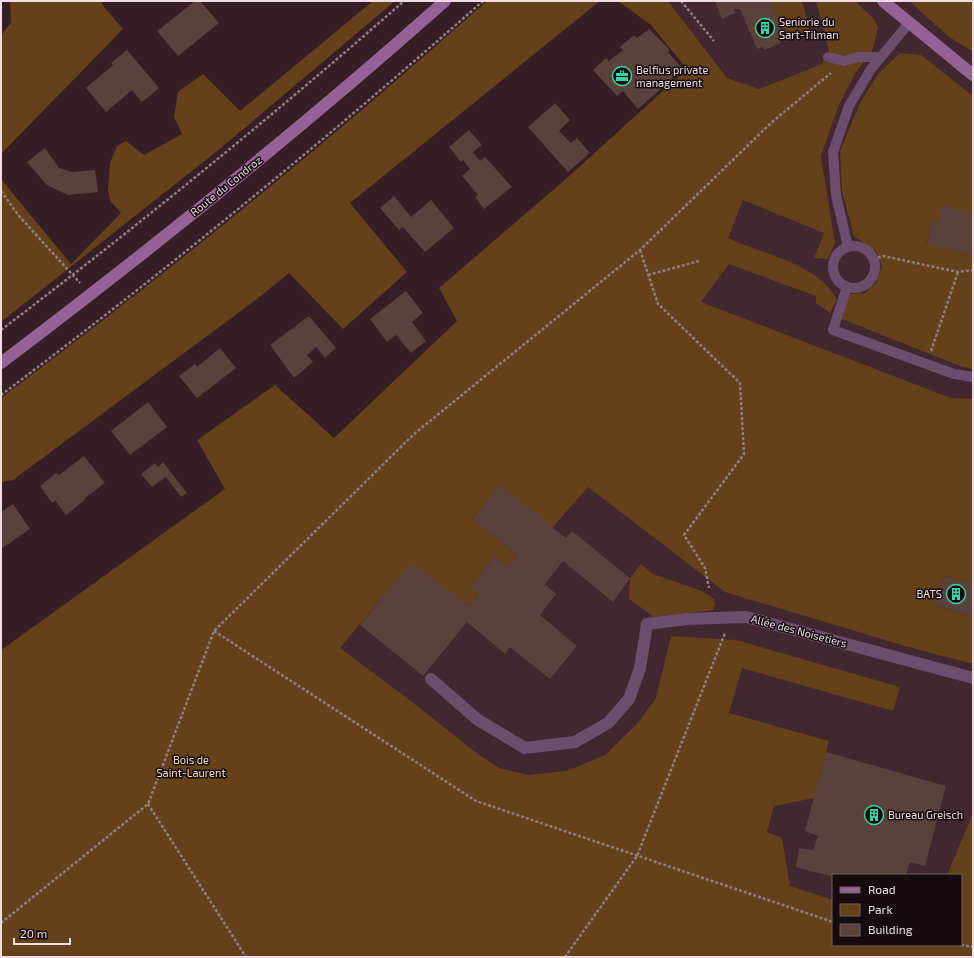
<svg xmlns="http://www.w3.org/2000/svg" width="974" height="958" font-family="'Exo 2',sans-serif">
<style>
.built{fill:#422630}
.green{fill:#644118}
.building{fill:#5a413b}
.lines{fill:none;stroke-linecap:round;stroke-linejoin:round}
.path{stroke:#907d83;stroke-width:2.5;stroke-dasharray:3 2;stroke-linecap:butt}
.lane{stroke:#6d4d6e;stroke-width:10}
.street{stroke:#6d4d6e;stroke-width:12}
.secondary{stroke:#956297;stroke-width:12}
.labels{text-anchor:middle;stroke-width:3;stroke-linejoin:round;paint-order:stroke}
.poi-label{font-size:11px;fill:#eedee3;stroke:#160c0f;text-anchor:start}
.street-label{font-size:11px;fill:#eedee3;stroke:#160c0f}
.park-label{font-size:11px;fill:#f6dcc2;stroke:#160c0f}
</style>
<rect width="100%" height="100%" fill="#351e25"/>
<path class="built" d="M668,1H909L949,37L973,52V938L961,875H833V900L476,801L214,631L822,64L759,89L727,78Z"/>
<path class="green" d="M10,1H101L104,7L123,29L1,154V35L11,23Z
M373,1H395L221,148L1,322V179L71,264L121,213L111,202L108,191L110,163L117,146L126,141L144,155L182,134L174,117L178,92L203,74L240,111Z
M487,1H600L350,203L407,272L343,329L289,273L257,299L13,480L1,482V398C168,273 331,140 487,1Z
M618,1H668L727,78L759,89L822,64L829,50L816,1H855L875,20L878,28L872,51L856,72L838,107L821,156L835,243L828,259L814,258L824,233L743,200L728,238C763,255 819,263 837,300L830,313L816,303V296L729,264L701,302L951,398L973,399V583L944,576L935,605L973,617V664L905,646L725,592L588,487L552,528L500,485L472,519L517,555L508,567L494,557L469,587L479,595L469,606L411,563L340,648L407,698L478,754L499,768L528,775L567,771L605,755L637,724L656,698L671,636L736,640L900,687L893,711L742,668L729,713L829,741L814,798L774,806L767,832L782,838L790,886L833,900V945H961V875H947L973,813V957H1V650L225,489L197,440L275,385L334,438L457,321L439,288L567,178L687,69L651,25Z
M771,1H800L803,4L810,31L786,37Z
M909,1H973V52L949,37Z
M900,53L921,55L973,96V213L939,222L932,221L927,243L973,255V369L960,366L842,319L849,294L865,293L876,283L882,266L876,251L854,236L842,191L840,151L859,105L878,74Z
M641,564L653,574L702,591L714,599L715,604L713,610L654,617L629,599L630,578Z"/>
<path class="building" d="M195,1H200L219,23L178,56L157,31Z
M715,1H771L786,37L780,39L781,43L764,50L763,47L757,49L740,9H734L735,13L722,19Z
M649,29L670,50L668,52L683,69L638,109L623,91L617,96L593,70L606,58L609,61L623,50L620,47L634,35L637,38Z
M127,50L159,88L142,102L132,90L106,112L86,88L113,65L111,63Z
M555,103L570,120L559,131L571,143L577,138L590,153L568,172L528,127Z
M469,130L482,145L473,152L480,161L485,157L512,187L484,209L475,197L478,195L462,176L470,169L463,160L461,162L449,147Z
M45,148L59,168L72,172L95,170L98,192L68,195L47,185L27,162Z
M394,196L411,217L431,200L454,228L425,252L403,227L399,230L380,208Z
M942,206L973,213V255L927,244L932,221L939,222Z
M406,291L423,313L412,322L426,341L411,353L396,335L387,342L370,319Z
M309,316L336,348L325,358L316,347L307,355L313,362L294,378L270,345Z
M220,348L236,368L197,398L179,376L195,364L197,367Z
M148,402L167,427L130,455L111,431Z
M84,456L105,483L85,498V500L66,515L55,500L52,503L40,486L56,473L59,475Z
M163,462L187,493L181,497L166,477L152,487L141,474L155,463L158,467Z
M500,485L566,538L572,531L630,578L613,602L563,561L545,584L556,594L540,615L577,646L550,679L510,647L505,654L467,622L423,676L360,625L411,562L469,606L479,595L469,587L494,557L508,567L517,555L472,519Z
M13,504L30,529L1,549V512Z
M944,576L973,583V617L935,605Z
M826,752L946,786L925,866L910,862L906,875H833V877L796,867L799,848L813,850L818,836L805,831Z"/>
<g class="lines">
<path class="path" d="M681,1L714,41
M1,191L19,216L80,283
M640,250L658,304L740,383L744,454L684,535L705,568L709,588
M873,259L883,256L958,272L973,270
M648,275L699,261
M1,330C139,225 274,115 404,1
M931,351L958,272
M1,395C167,270 328,138 483,1
M214,631L476,801L833,922
M148,804L246,957
M1,923L148,804L214,631L414,434L640,250L772,122L831,73
M961,945L973,947
M565,957L637,856L725,633"/>
<path class="lane" d="M828,57L844,61L858,57H879
M833 267a21 21 0 1 1 42 0a21 21 0 1 1-42 0Z
M848,247L836,195L833,152L849,106L871,69L909,23
M847,287L833,330L954,374L973,377"/>
<path class="street" d="M431,679L478,720L525,748L575,742L608,723L629,699L640,668L647,624L687,619L746,617L973,678"/>
<path class="secondary" d="M883,1L973,75
M1,363C153,248 302,128 445,1"/>
</g>
<defs>
<symbol id="building-ring" viewBox="-11 -11 22 22"><circle r="9.5" fill="#160c0f" stroke="#36d4a7" stroke-width="1.5"/><path d="M-4-6H4V6H1V3H-1V6H-4ZM-2.5-4.3h1.7v1.8h-1.7ZM.8-4.3h1.7v1.8H.8ZM-2.5-1h1.7V.8h-1.7ZM.8-1h1.7V.8H.8Z" fill="#36d4a7"/></symbol>
<symbol id="office-ring" viewBox="-11 -11 22 22"><circle r="9.5" fill="#160c0f" stroke="#36d4a7" stroke-width="1.5"/><path d="M-6-3h4V-5.5h4V-3h4V5H-6ZM-1-4.5V-3h2v-1.5ZM-6 0V1H6V0Z" fill="#36d4a7"/></symbol>
</defs>
<g fill-rule="evenodd">
<use href="#building-ring" x="754" y="17" width="22" height="22"/>
<use href="#office-ring" x="611" y="65" width="22" height="22"/>
<use href="#building-ring" x="945" y="583" width="22" height="22"/>
<use href="#building-ring" x="863" y="804" width="22" height="22"/>
</g>
<g class="labels">
<g class="poi-label">
<text x="779" y="26">Seniorie du<tspan x="779" dy="13">Sart-Tilman</tspan></text>
<text x="636" y="74">Belfius private<tspan x="636" dy="13">management</tspan></text>
<text x="942" y="598" text-anchor="end">BATS</text>
<text x="888" y="819">Bureau Greisch</text>
</g>
<g class="street-label">
<text transform="translate(226 186) rotate(-39)" y="4">Route du Condroz</text>
<text transform="translate(799 631) rotate(15)" y="4">Allée des Noisetiers</text>
</g>
<g class="park-label">
<text x="191" y="764">Bois de<tspan x="191" dy="13">Saint-Laurent</tspan></text>
</g>
</g>
<rect width="974" height="958" fill="none" stroke="#eedee3" stroke-width="4"/>
<rect x="832" y="874" width="130" height="72" fill="#160c0f" stroke="#6c6064"/>
<rect x="840" y="887" width="20" height="6" fill="#956297" stroke="#6c6064"/>
<text x="868" y="894" font-size="12" fill="#eedee3">Road</text>
<rect x="840" y="904" width="20" height="12" fill="#644118" stroke="#6c6064"/>
<text x="868" y="914" font-size="12" fill="#eedee3">Park</text>
<rect x="840" y="924" width="20" height="12" fill="#5a413b" stroke="#6c6064"/>
<text x="868" y="934" font-size="12" fill="#eedee3">Building</text>
<path d="M14 938v6h56v-6" fill="none" stroke="#eedee3" stroke-width="2"/>
<text x="20" y="938" font-size="12" fill="#eedee3" stroke="#160c0f" stroke-width="3" paint-order="stroke">20 m</text>
</svg>
